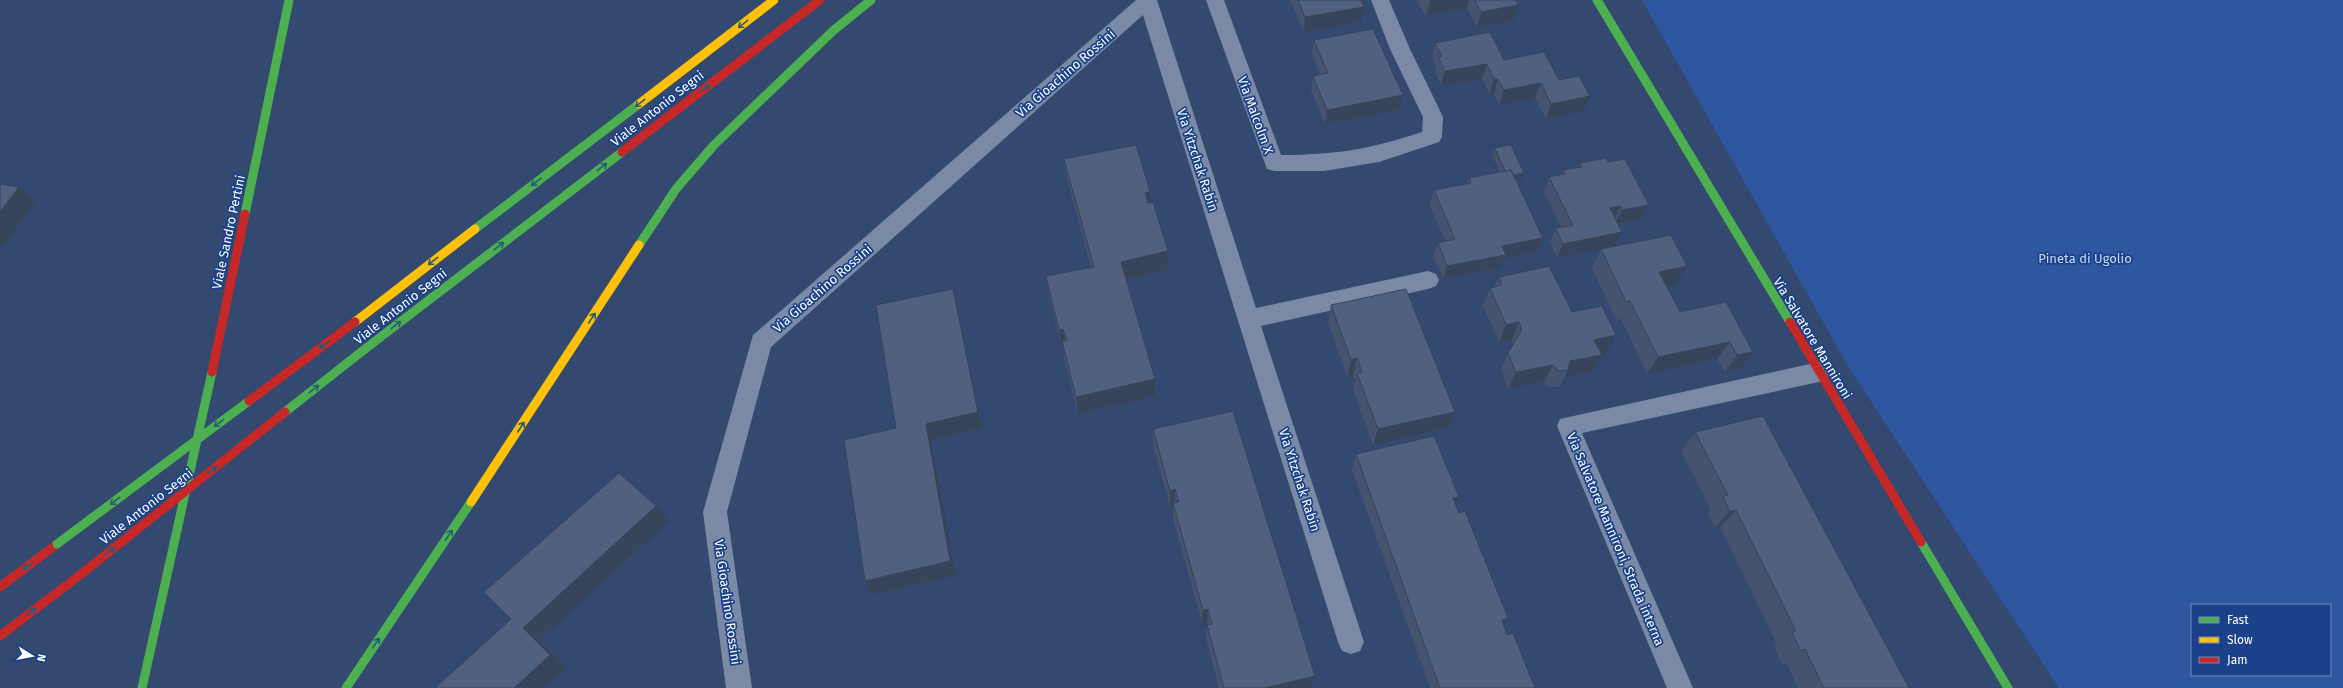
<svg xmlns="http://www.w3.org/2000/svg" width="2343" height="688" font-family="'Fira Sans',sans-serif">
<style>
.green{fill:#2e57a0;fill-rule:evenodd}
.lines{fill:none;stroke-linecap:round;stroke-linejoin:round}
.street{fill:#7a8aa5;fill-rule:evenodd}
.fast{stroke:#4caf50;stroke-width:9}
.slow{stroke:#ffc107;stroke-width:9}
.jam{stroke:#c62828;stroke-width:9}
.fast-bridge{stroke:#4caf50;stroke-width:9}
.jam-bridge{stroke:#c62828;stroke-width:9}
.wall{fill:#45536e}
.shaded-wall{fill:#38445a}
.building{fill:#506180;stroke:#38445a}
.oneway{stroke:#265c7b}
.labels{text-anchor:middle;stroke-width:3.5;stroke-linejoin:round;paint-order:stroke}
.street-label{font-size:13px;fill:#fff;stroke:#1a4189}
.park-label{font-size:13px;fill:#c8daf9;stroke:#1a4189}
</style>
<rect width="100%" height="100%" fill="#334970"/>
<path class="green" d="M1642,0H2343V688H2059L1849,368ZM2192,605H2330V675H2192Z"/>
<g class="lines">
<path class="street" d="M1136,0H1157L1256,308L1428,271L1436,274L1439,280L1436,286L1428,289L1261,326L1364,642L1360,651L1351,654L1342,651L1338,642L1143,15L771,347L727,512L752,688H726L703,512L753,335Z
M1206,0H1224L1281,155C1335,155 1371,149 1422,132L1423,117L1390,49L1371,0H1389L1410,49L1443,117L1442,137L1439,142L1379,162L1324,171H1274L1267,169Z
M1819,362L1827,365L1830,372L1827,379L1819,382L1582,433L1693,688H1667L1557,426L1560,419Z"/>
<path class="fast" d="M1597,0L1790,322
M245,214L289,0
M475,229L639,104
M639,245L676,189L714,145L834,30L871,0
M365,349L622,152
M1921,542L2008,688
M142,688L212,372
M346,688L471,502"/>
<path class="slow" d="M639,104L774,0
M355,322L475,229
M471,502L639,245"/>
<path class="jam" d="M622,152L820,0
M1790,322L1921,542
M212,372L245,214
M0,587L57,544
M0,636L80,575"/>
<path class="fast-bridge" d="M285,412L365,349
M57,544L249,401"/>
<path class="jam-bridge" d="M249,401L355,322
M80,575L285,412"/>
</g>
<path class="wall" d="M1290,0H1361V22L1304,33Z
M1416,0H1516L1514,21L1477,27L1467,8L1426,16Z
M1314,40L1399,110L1325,124L1311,91L1313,76L1320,74L1312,55Z
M1435,43L1504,60L1559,80L1584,111L1546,119L1535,98L1499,105L1494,94H1490L1482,79L1441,86L1435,72L1436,67L1432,58Z
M1495,148L1521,181L1516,182L1543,238L1537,252L1504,258L1501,268L1443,279L1433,256L1438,243L1445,241L1430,205L1434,190L1467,184L1469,178L1500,172L1492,155Z
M1064,159L1150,203L1169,270L1126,279L1155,379V396L1078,414L1064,358L1063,347H1061L1049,295L1046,276L1091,267L1067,179Z
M1608,162L1649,205L1641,219L1617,224L1557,258L1550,242L1556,228L1561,227L1544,192L1549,177L1561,175L1563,170L1578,168L1580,163Z
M1601,249L1676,285L1667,287L1680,312L1726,302L1741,369L1725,372L1717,359L1647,374L1621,319L1616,320L1592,268Z
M1499,277L1572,312L1607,353L1601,354L1592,372L1564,378L1559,387H1550L1544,382L1508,389L1501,370L1508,353L1513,345L1512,340L1499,342L1483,306L1490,288L1495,286Z
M1331,305L1449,428L1373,445L1353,390L1355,381L1353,375L1347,377L1328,323Z
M1153,429L1315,676L1312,687L1308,688H1219L1206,638L1207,625H1208L1207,622L1202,623L1173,518V505L1170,506L1153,445Z
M1695,432L1909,688H1798L1786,663L1782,664L1774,647L1777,644L1720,527L1715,528L1708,513L1711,510L1681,451Z
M1356,454L1459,497L1455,504L1507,635L1535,688H1430L1352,470Z"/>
<path class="shaded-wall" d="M1430,0H1469L1467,8L1426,16Z
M1518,5L1514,21L1477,27L1481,12Z
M1364,7L1361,22L1304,33L1305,17Z
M1487,64L1482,79L1441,86L1445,71Z
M1494,79H1498L1494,94H1490Z
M1541,83L1535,98L1499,105L1504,90Z
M1403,95L1399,110L1325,124L1327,110Z
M1590,96L1584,111L1546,119L1551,104Z
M1524,173L1521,181L1505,184L1507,176Z
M19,187L36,201L2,247L0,245V212Z
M1150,192L1151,211L1145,193Z
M1649,205L1641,219L1615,224L1622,210Z
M1620,206L1614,221L1610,208Z
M1622,232L1615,246L1557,258L1563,244Z
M1543,238L1537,252L1504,258L1501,268L1443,279L1447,266L1502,246Z
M1168,251L1169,270L1122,280L1121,262Z
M1687,266L1676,285L1649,290L1659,272Z
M953,289L957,307L982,428L931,440L956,575L872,595L865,581Z
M1519,322L1512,340L1499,342L1506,325Z
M1063,329L1066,346L1062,341L1063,347H1061L1059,330Z
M1616,335L1607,353L1585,358L1594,340Z
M1730,342L1717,359L1647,374L1658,357Z
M1753,352L1741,369L1725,372L1737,355Z
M1602,355L1592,372L1564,378L1568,370L1570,361Z
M1357,358L1353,375L1347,377L1351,360Z
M1553,365L1544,382L1508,389L1516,372Z
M1155,379V396L1078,414L1076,397Z
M1455,412L1449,428L1373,445L1378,429Z
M1175,489V504L1170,506V491Z
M1459,497L1452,512L1453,498Z
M656,506L669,521L539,640L566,667L543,688H514L523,628Z
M1736,510L1720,527L1715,528L1730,511Z
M1208,609L1207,622L1202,623L1203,610Z
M1508,618L1499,631L1502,620Z
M1315,676L1312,687L1308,688H1265Z"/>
<path class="building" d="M1298,0H1361L1364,7L1305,17Z
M1475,0H1516L1518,5L1481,12Z
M1373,29L1403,95L1327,110L1313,76L1328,73L1314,40Z
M1490,32L1504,60L1544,52L1559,80L1579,76L1590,96L1551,104L1541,83L1504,90L1498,79H1494L1487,64L1445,71L1438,57L1442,56L1435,43Z
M1136,145L1150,192L1145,193L1148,203L1153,202L1168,251L1121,262L1155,379L1076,397L1062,341L1067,340L1063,329L1059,330L1046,276L1094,267L1064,159Z
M1511,145L1524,173L1513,175L1511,170L1505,171L1495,148Z
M1606,158L1608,162L1625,159L1649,205L1622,210L1620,206L1610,208L1622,232L1563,244L1556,228L1573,225L1549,177L1565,174L1563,170L1582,167L1580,163Z
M1511,170L1543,238L1502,246L1506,255L1447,266L1438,243L1455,239L1434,190L1471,183L1469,178Z
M0,184L19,187L0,212Z
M1671,235L1687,266L1659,272L1680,312L1726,302L1753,352L1737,355L1730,342L1658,357L1630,301L1626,302L1601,249Z
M1549,266L1572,312L1602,306L1616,335L1594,340L1602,355L1570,361L1568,370L1558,371L1553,365L1516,372L1508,353L1522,330L1519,322L1506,325L1490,288L1502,285L1499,277Z
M953,289L978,412L926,424L950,561L865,581L844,440L896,428L876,305Z
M1406,289L1455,412L1378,429L1357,373L1362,372L1357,358L1351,360L1331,305Z
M1233,411L1315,676L1265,688H1224L1207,625L1212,624L1208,609L1203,610L1173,503L1179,502L1175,489L1170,491L1153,429Z
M1763,416L1909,688H1824L1805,649L1800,650L1792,632L1796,631L1736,510L1730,511L1723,496L1728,495L1695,432Z
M1434,436L1459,497L1453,498L1459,513L1465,511L1508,618L1502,620L1507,635L1513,633L1535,688H1440L1356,454Z
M619,473L656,506L523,628L550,655L514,688H435L511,619L484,592Z"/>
<defs><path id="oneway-shaft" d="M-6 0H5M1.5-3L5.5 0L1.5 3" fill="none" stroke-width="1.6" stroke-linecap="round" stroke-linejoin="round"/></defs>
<g class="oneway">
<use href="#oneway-shaft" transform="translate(743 24) rotate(142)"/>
<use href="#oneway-shaft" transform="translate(705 88) rotate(-38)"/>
<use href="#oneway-shaft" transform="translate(640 103) rotate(142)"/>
<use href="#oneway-shaft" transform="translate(602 167) rotate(-38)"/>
<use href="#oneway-shaft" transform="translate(536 182) rotate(142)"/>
<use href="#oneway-shaft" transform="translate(499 246) rotate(-38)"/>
<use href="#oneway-shaft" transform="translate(433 261) rotate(142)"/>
<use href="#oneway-shaft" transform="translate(592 318) rotate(-57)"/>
<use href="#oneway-shaft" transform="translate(396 325) rotate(-38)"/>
<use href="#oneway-shaft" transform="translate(324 345) rotate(143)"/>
<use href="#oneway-shaft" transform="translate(314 389) rotate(-38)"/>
<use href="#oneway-shaft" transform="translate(219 423) rotate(143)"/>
<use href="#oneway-shaft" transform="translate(521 427) rotate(-57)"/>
<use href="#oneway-shaft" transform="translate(212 470) rotate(-38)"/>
<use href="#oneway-shaft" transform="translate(115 501) rotate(143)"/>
<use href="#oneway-shaft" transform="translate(449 535) rotate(-56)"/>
<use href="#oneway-shaft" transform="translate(110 551) rotate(-38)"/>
<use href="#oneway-shaft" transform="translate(28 566) rotate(143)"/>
<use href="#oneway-shaft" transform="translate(31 612) rotate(-37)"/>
<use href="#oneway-shaft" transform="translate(376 643) rotate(-56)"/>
</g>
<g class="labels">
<g class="street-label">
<text transform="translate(1065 73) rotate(-41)" y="5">Via Gioachino Rossini</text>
<text transform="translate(657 108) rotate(-38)" y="5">Viale Antonio Segni</text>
<text transform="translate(1256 115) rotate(70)" y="5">Via Malcolm X</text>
<text transform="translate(1198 160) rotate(72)" y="5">Via Yitzchak Rabin</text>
<text transform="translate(228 232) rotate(-78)" y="5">Viale Sandro Pertini</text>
<text transform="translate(822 288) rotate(-41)" y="5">Via Gioachino Rossini</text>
<text transform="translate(400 306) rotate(-38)" y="5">Viale Antonio Segni</text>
<text transform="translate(1813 338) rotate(59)" y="5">Via Salvatore Mannironi</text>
<text transform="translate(1300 480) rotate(72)" y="5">Via Yitzchak Rabin</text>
<text transform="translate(146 506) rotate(-38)" y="5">Viale Antonio Segni</text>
<text transform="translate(1616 539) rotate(67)" y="5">Via Salvatore Mannironi, Strada interna</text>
<text transform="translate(728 602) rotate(82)" y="5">Via Gioachino Rossini</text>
</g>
<g class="park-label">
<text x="2085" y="263">Pineta di Ugolio</text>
</g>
</g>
<rect x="2191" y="604" width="140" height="72" fill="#1a4189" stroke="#768db8"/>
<rect x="2199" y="617" width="20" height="6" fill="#4caf50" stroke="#768db8"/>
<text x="2227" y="624" font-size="12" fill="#ffffff">Fast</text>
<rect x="2199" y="637" width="20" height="6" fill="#ffc107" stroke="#768db8"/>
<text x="2227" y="644" font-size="12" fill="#ffffff">Slow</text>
<rect x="2199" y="657" width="20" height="6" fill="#c62828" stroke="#768db8"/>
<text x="2227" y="664" font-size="12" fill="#ffffff">Jam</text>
<g transform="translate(32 656) rotate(101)" stroke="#1a4189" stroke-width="3" paint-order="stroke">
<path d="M0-3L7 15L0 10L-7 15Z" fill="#ffffff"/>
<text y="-6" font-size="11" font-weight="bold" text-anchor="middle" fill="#ffffff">N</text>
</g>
</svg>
